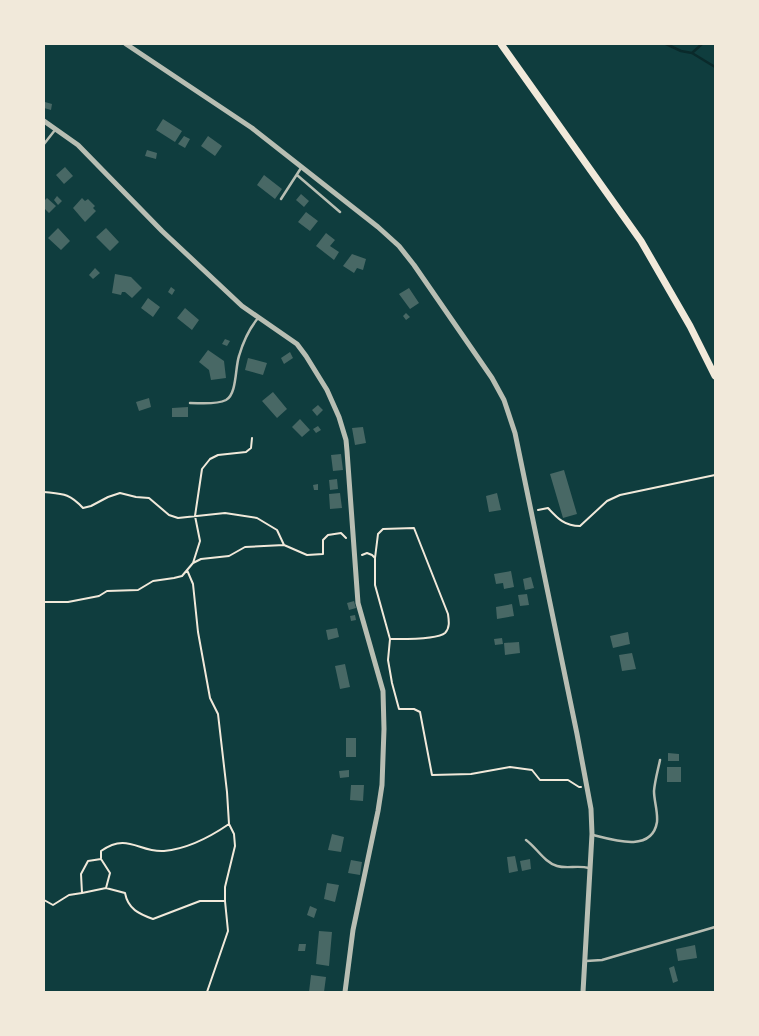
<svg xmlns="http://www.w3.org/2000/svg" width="759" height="1036" font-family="'DejaVu Sans',sans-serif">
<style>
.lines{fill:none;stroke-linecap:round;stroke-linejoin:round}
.stream{stroke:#0a2a2b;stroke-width:2.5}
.building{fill:#486865}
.path{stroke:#f1e9da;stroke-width:2}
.service{stroke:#b8beb3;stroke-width:2.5}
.minor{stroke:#b8beb3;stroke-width:5}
.secondary{stroke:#f1e9da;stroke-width:7}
</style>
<rect width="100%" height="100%" fill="#0f3d3e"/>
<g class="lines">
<path class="stream" d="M666,44L681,51L692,53L715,67
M692,53L702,44"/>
</g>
<path class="building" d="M45,102L52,104L51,110L44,108Z
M163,119L182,131L175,142L156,130Z
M184,136L190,139L185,148L178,144Z
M208,136L222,146L215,156L201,146Z
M147,150L157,153L156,159L145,156Z
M65,167L73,176L64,184L56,175Z
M264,175L282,189L275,199L257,185Z
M301,194L309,201L304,207L296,200Z
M57,196L62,201L58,205L54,200Z
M47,198L56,206L49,213L44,208V201Z
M82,198L85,201L88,199L95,206L93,208L96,211L85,222L73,208Z
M306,212L318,221L310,231L298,222Z
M58,228L70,241L61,250L48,238Z
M106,228L119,242L110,251L96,237Z
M326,233L335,240L330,246L339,252L334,260L316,246Z
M352,254L366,259L363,270L357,268L354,273L343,266Z
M95,268L100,273L93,279L89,275Z
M115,274L131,277L142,288L132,298L125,292H122L121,295L112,293Z
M171,287L175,290L172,295L168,292Z
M409,288L419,303L410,309L399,294Z
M148,298L160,307L153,317L141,308Z
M185,308L199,320L192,330L177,318Z
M406,313L410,317L406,320L403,316Z
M225,339L230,341L227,346L222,344Z
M208,350L224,361L226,378L211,380L209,370L199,362Z
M290,352L293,358L284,364L281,358Z
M248,358L267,363L263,375L245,370Z
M273,392L287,409L277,418L262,401Z
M149,398L151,407L139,411L136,402Z
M318,405L323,410L317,416L312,410Z
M188,407V417H172V408Z
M300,419L310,430L302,437L292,427Z
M318,426L321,430L316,433L313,429Z
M363,427L366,443L355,445L352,428Z
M341,454L343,470L333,471L331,455Z
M564,470L577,514L563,518L550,474Z
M337,479L338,489L330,490L329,480Z
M318,484V490H314L313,485Z
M340,493L342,508L330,509L329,494Z
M497,493L501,510L489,512L486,496Z
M511,571L514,587L504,589L503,583L496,584L494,574Z
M531,577L534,588L525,590L523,579Z
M527,594L529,605L520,606L518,595Z
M354,601L356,608L349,610L347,603Z
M512,604L514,616L497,619L496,607Z
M355,615L356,620L351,621L350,616Z
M337,628L339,637L328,640L326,630Z
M628,632L630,644L613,648L610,636Z
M502,638L503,644L495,645L494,639Z
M519,642L520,653L505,655L504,643Z
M632,653L636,669L622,671L619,655Z
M345,664L350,687L340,689L335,666Z
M346,738H356V757H346Z
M668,753L679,754V761H668Z
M667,767H681V782H667Z
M349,770V777L340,778L339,771Z
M351,785H364L363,801L350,800Z
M332,834L344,837L341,852L328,850Z
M515,856L518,871L509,873L507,857Z
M530,859L531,869L522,871L520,861Z
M351,860L362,862L360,875L348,873Z
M327,883L339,885L335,902L324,899Z
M310,906L317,909L314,918L307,915Z
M319,931L332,932L329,966L316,964Z
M299,944H306L305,951H298Z
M695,945L697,958L678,961L676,949Z
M674,966L678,981L673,983L669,968Z
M311,975L326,977L324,992H309Z"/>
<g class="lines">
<path class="path" d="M44,492C63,494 69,493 83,508L91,506L108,497L120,493L136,497L149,498L169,515L178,518L225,513L257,518L277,530L284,545
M538,510L548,508C558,519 565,526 580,526L607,501L620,495L715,475
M362,555L367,553L372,555L375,558V585L390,639L388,660L392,683L399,709H414L420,712L432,775L471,774L510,767L532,770L540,780H568L579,787H581
M375,558L378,534L383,529L414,528L448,614C449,621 450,628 445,633C437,640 401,639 390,639
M193,563L200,541L195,516L202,469L210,459L218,455L246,452L251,448L252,438
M187,570L193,584L198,632L210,698L218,714L227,792L229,824L234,834L235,846L225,887V901
M44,602H68L99,596L107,591L138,590L153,581L174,578L182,576L193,563L201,559L229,556L245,547L284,545L307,555L323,554V540L328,535L341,533L346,538
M101,858V851C128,832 139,853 164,851C187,849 210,837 229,824
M82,893L106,888
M44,900L53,905L69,895L82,893L81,874L88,861L101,859L110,873L106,888L125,893C128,909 139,914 153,919L200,901H225L228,931L207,992"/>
<path class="service" d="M44,144L55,130
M297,175L340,212
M281,199L301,168
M190,403C201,403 216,405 226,400C237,394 235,368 239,356C243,342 249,329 258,318
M593,835C613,840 652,853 657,822C658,811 654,801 654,791C655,780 658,770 660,760
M526,840C537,848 544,862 557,866C567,869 578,865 589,868
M586,961L602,960L715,927"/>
<path class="minor" d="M126,44L252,128L378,227L399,246L414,265L492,378L504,400L515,433L577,734L591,809L592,834L583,992
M44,121L78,145L162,231L242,306L297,344L306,356L327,390L339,417L346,440L347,451L358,603L383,691L384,729L382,785L378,811L353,930L345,992"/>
<path class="secondary" d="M501,44L641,241L690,326L715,376"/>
</g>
<rect width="759" height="1036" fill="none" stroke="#f1e9da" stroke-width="90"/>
</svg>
